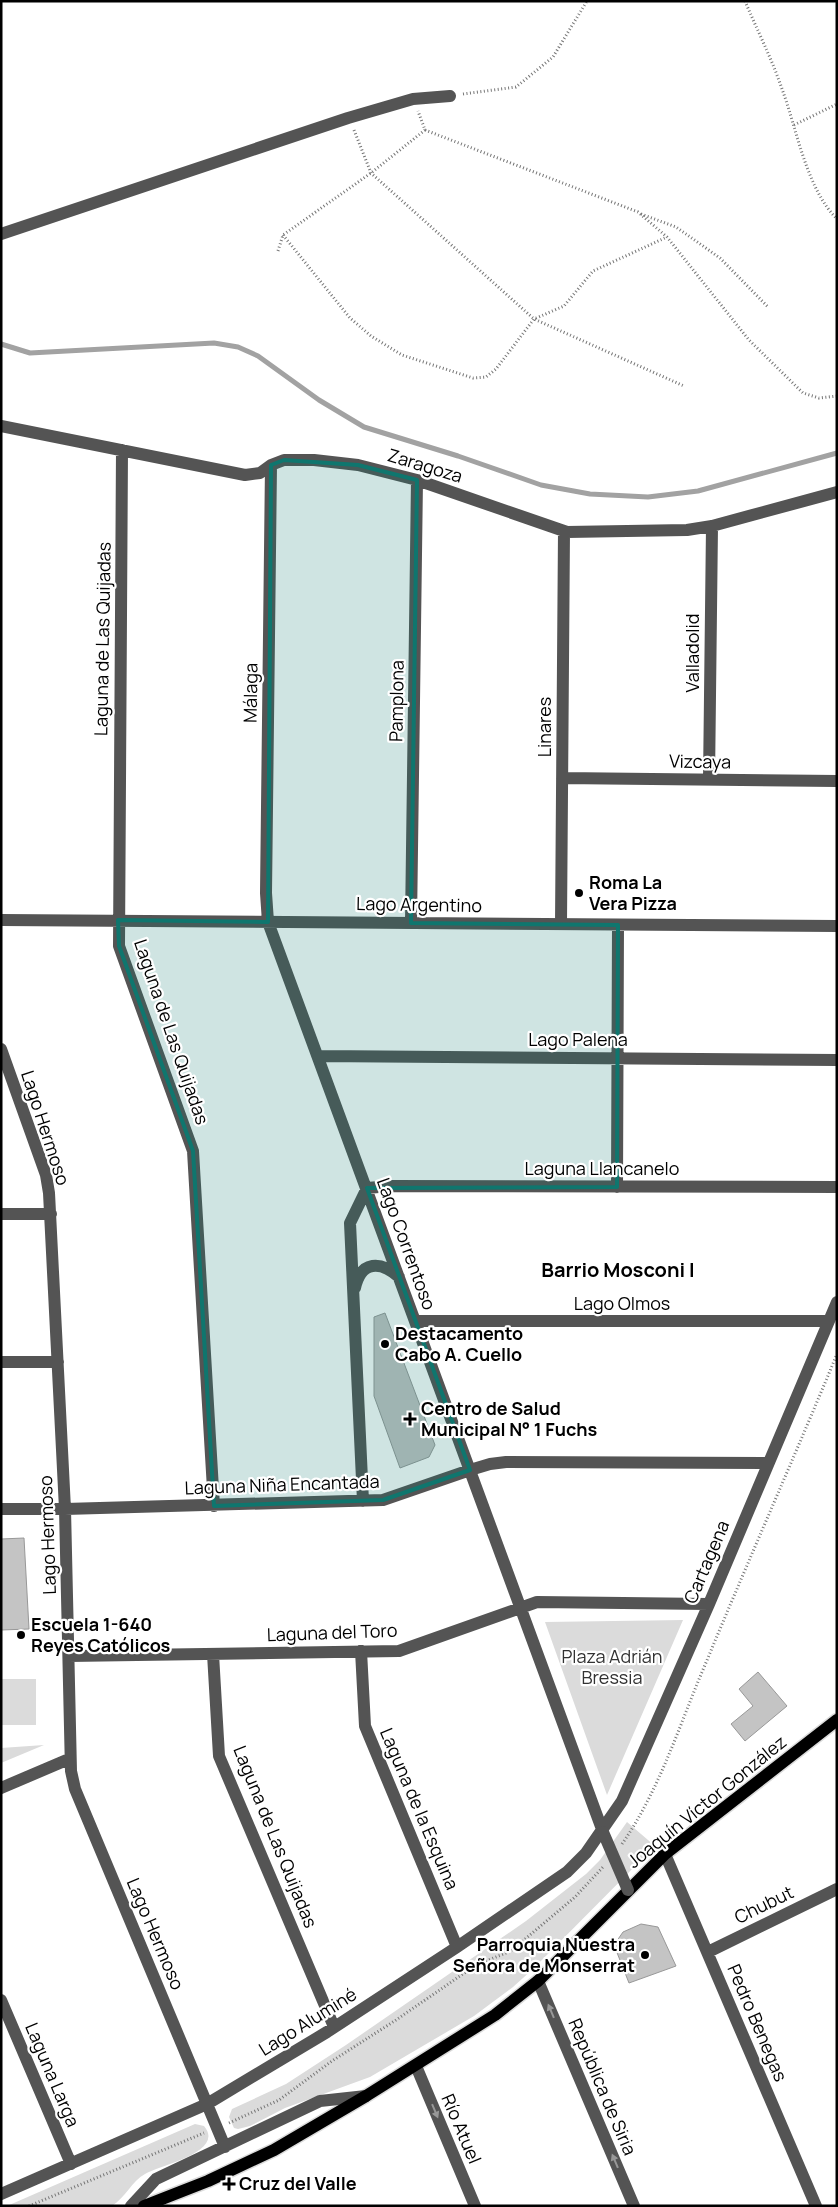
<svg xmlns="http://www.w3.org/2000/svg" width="838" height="2207" font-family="Manrope,sans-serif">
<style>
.green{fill:#dbdbdb}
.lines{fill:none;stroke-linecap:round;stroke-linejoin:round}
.stream{stroke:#a2a2a2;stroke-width:5}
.building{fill:#c4c4c4;stroke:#989898}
.major-casing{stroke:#dbdbdb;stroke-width:15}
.path{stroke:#767676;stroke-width:3;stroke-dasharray:1 2.5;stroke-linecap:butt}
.minor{stroke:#545454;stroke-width:12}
.major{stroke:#000;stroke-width:12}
.minor-bridge{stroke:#545454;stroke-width:12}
.oneway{fill:#989898}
.marked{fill:#0f766e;fill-opacity:0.2;stroke:#0f766e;stroke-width:4;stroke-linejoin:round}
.poi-dot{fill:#000;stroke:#fff;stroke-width:2}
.labels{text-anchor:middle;stroke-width:4.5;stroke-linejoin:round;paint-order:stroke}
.street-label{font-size:18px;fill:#000;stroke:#fff}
.poi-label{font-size:18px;font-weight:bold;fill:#000;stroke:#fff;text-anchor:start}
.park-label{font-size:18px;fill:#323232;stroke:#fff}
.quarter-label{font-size:20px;font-weight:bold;fill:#000;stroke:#fff}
</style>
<rect width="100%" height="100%" fill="#fff"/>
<path class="green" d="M683,1620L607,1795L545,1622Z
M1,1679H36V1725H1Z
M44,1745L1,1763V1748Z
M627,1822L655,1846L533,1969L513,1987L474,2016L370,2077L285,2108L250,2126L238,2129L234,2128L229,2117L232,2109L286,2084L346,2045L526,1921L586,1874L600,1860Z
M195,2124L204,2126C226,2152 160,2165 145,2174C132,2181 125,2198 112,2206H7Z"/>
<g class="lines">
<path class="stream" d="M1,344L30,353L214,343L238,347L258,356L319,400L364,427L458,456L541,485L590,494L648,497L698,491L837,453"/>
</g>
<path class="building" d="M385,1313L435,1445L429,1457L400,1468L374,1396V1317Z
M24,1538L29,1629L1,1630V1539Z
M758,1672L787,1706L745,1741L731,1724L753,1706L739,1689Z
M641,1924L658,1927L676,1966L629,1983L614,1945L623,1932Z"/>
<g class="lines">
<defs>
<path id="major" d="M144,2206L208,2181L274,2150L366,2096L495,2015L538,1981L665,1854L837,1720"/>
</defs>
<use href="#major" class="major-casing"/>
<path class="path" d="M745,1C757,30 772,59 782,89C797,129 806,188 837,219
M463,94L516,87L553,57L587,1
M794,125L837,104
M354,130L371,173L534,319L684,386
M425,130L638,212L667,237L749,340L803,393L819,398L837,396
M641,214L676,227L720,258L768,307
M283,235L350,318L371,336L402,355L473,378L486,377L496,369L534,319L564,306L593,271L667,237
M278,251L283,235L371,173L425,130L418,111
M622,1844C660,1789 679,1726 705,1665C748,1561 794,1458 837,1354
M229,2123L279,2100L332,2061L396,2020L476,1965L511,1951L575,1897L604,1866
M29,2206L204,2133"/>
<path class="minor" d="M1,234L348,118L413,99L450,96
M1,426L245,475L260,473L271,465L284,460H314L358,465L417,480L567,532L687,530L712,526L837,492
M122,450L119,946L193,1151L214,1506
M271,465L266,893L268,922L603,1832
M562,778L837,781
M709,780L712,526
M1,920L837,926
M411,923L417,480
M561,924L564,531
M1,1049L46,1175L49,1193L65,1509L71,1771L75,1789L225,2147
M318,1056L837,1060
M617,1187L618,925
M1,1214H51
M355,1288C361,1260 381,1261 399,1277
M416,1321H828
M1,1362H58
M363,1501L350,1223L367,1188L391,1186L837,1187
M1,1509H65L383,1500L470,1470L490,1464L506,1462L768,1463
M361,1651L365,1726L457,1947
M213,1654L219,1756L334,2027
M69,1656L399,1651L537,1602L709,1604
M1,1788L69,1759
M665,1854L816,2206
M708,1952L837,1889
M538,1981L634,2206
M1,2000L71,2164
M416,2066L475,2206
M1,2194L207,2104L327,2032L457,1947L567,1872L586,1853L622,1801L709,1604L837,1302
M131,2206L156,2179L320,2101L366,2096"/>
<use href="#major" class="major"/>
<path class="minor-bridge" d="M603,1832L628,1890"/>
</g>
<defs><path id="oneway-solid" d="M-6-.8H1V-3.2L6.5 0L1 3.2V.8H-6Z" transform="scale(1.25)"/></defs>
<g class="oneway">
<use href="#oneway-solid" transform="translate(551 2011) rotate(-113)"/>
<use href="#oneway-solid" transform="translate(435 2111) rotate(67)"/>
<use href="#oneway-solid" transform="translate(615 2161) rotate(-113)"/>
</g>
<path class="marked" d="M284,460L358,465L417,480L411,923L618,925L617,1187L367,1188L470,1470L383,1500L214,1506L193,1151L119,946L118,920L268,922L271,465Z"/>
<g class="poi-dot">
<circle cx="579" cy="893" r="5"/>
<circle cx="385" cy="1344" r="5"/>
<path d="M407.5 1411.5h5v5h5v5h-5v5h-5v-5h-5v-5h5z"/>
<circle cx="21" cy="1635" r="5"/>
<circle cx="645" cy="1955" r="5"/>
<path d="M226.5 2176.5h5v5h5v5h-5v5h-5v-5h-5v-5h5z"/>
</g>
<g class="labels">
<g class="street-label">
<text transform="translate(425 466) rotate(17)" y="6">Zaragoza</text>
<text transform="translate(103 639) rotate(-89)" y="6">Laguna de Las Quijadas</text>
<text transform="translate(693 653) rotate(-90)" y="6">Valladolid</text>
<text transform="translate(251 693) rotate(-89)" y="6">Málaga</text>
<text transform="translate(397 701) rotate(-89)" y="6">Pamplona</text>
<text transform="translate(545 727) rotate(-90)" y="6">Linares</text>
<text transform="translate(700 762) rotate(1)" y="6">Vizcaya</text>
<text transform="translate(419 905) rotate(1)" y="6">Lago Argentino</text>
<text transform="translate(171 1032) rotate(71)" y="6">Laguna de Las Quijadas</text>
<text x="578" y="1046">Lago Palena</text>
<text transform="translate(45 1128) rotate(72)" y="6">Lago Hermoso</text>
<text x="602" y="1175">Laguna Llancanelo</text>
<text transform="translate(406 1244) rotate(70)" y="6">Lago Correntoso</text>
<text x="622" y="1310">Lago Olmos</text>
<text transform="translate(282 1485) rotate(-2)" y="6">Laguna Niña Encantada</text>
<text transform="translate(48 1535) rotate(-92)" y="6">Lago Hermoso</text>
<text transform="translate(707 1562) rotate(-67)" y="6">Cartagena</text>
<text transform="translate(332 1633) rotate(-2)" y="6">Laguna del Toro</text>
<text transform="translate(707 1802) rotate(-39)" y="6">Joaquín Víctor González</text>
<text transform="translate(419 1809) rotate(67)" y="6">Laguna de la Esquina</text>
<text transform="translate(275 1837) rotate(68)" y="6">Laguna de Las Quijadas</text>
<text transform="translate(764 1905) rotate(-26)" y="6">Chubut</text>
<text transform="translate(155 1934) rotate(67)" y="6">Lago Hermoso</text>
<text transform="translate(308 2022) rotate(-32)" y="6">Lago Aluminé</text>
<text transform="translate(757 2023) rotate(67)" y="6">Pedro Benegas</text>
<text transform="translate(52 2075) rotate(67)" y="6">Laguna Larga</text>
<text transform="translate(602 2087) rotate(67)" y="6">República de Siria</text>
<text transform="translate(461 2129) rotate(67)" y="6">Río Atuel</text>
</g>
<g class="poi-label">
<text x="589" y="889">Roma La<tspan x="589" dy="21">Vera Pizza</tspan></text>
<text x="395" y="1340">Destacamento<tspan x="395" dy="21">Cabo A. Cuello</tspan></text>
<text x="421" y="1415">Centro de Salud<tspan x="421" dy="21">Municipal N° 1 Fuchs</tspan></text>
<text x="31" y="1631">Escuela 1-640<tspan x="31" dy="21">Reyes Católicos</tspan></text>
<text x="635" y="1951" text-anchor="end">Parroquia Nuestra<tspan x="635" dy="21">Señora de Monserrat</tspan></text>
<text x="239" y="2190">Cruz del Valle</text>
</g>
<g class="park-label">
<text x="612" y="1663">Plaza Adrián<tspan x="612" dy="21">Bressia</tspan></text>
</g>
<g class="quarter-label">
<text x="618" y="1277">Barrio Mosconi I</text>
</g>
</g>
<rect width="838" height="2207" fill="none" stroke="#000000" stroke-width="5"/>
</svg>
